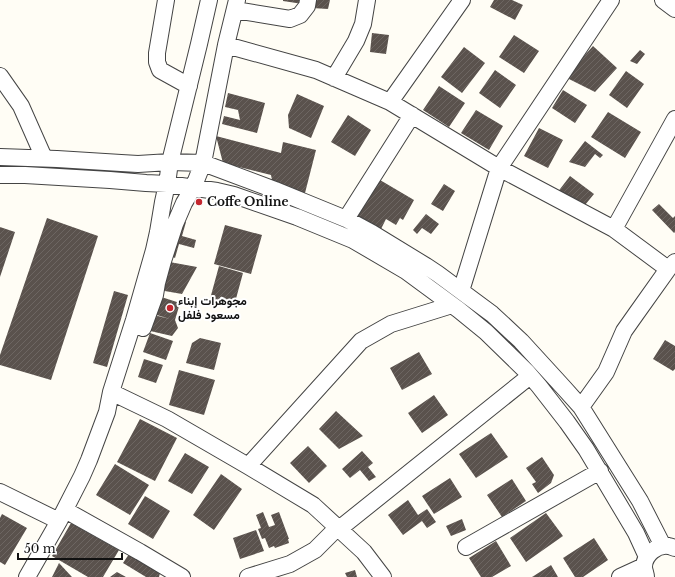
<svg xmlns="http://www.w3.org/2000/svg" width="675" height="577" font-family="'Libre Baskerville',Vazirmatn,serif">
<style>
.building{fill:url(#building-hatch)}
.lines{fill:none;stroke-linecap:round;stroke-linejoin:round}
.minor-casing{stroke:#444;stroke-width:18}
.minor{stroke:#fff;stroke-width:16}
.poi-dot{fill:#c4262e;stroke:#fff;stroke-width:1.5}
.labels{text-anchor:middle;stroke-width:4;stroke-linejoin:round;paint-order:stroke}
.poi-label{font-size:12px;font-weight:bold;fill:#111;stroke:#fff;text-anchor:start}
</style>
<defs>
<pattern id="building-hatch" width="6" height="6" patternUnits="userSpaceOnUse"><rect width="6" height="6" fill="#5a524d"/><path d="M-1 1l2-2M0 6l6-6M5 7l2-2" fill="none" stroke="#6d6662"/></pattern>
</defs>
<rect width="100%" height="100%" fill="#fffdf5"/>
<path class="building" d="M283,0H303V4L283,1Z
M313,0H330L328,9L312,8Z
M494,0H512L523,5L515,20L490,7Z
M372,33L389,35L386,54L370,52Z
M514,35L539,51L524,73L499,57Z
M593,46L617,68L595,92L565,77Z
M464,47L485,63L462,93L441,77Z
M640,50L645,54L637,64L630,61Z
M495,70L516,85L500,108L479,93Z
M626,71L644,84L627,108L609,95Z
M439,86L465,103L449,127L423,110Z
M563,90L587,105L575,123L552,108Z
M228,93L265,103L257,133L222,124L224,116L240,120L238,110L225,107Z
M297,94L324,106L311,138L289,128L288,115Z
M476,110L503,126L489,150L461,133Z
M608,112L641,132L625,158L591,137Z
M348,115L371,130L355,156L331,142Z
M539,128L563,140L548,168L524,156Z
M216,136L281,153L283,142L316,150L305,193L273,185L271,175L223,163Z
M585,141L603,155L600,158L595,154L585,167L569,162Z
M570,176L594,194L585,205L557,193Z
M380,180L414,200L403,220L400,218L396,225L386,219L381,229L372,224L370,225L357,217Z
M444,184L455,191L443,211L431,204Z
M659,204L673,218L675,216V232L674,233L652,210Z
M426,214L439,224L431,234L422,228L417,234L413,230Z
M47,218L98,236L51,380L0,365V355Z
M179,220L186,222L182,236L196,240L194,248L179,244L175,258L170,256Z
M225,225L262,235L251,274L214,264Z
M0,227L15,232L0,277Z
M164,261L197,267L182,294L159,290Z
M219,266L243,273L234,306L210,299Z
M114,291L128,295L107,367L93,363Z
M155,295L180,303L175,320L178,328L172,336L146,330L150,314L170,319L150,313Z
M150,333L173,341L166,360L143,352Z
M200,338L221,343L214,370L186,363L192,343Z
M665,340L675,346V369L673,371L653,359Z
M419,352L432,374L402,390L390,368Z
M144,359L163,365L156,383L138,377Z
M179,370L215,380L204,415L169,405Z
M434,395L448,415L422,433L408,413Z
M336,411L363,436L339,449L319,429Z
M140,419L177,438L155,481L117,462Z
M491,433L508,457L476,478L459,454Z
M308,446L327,466L309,483L290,463Z
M362,451L373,463L368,467L376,477L369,481L360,470L350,478L342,469Z
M185,453L209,467L192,494L168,481Z
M542,457L554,475L551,483L538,493L532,484L536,482L526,468Z
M115,464L149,485L130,515L96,495Z
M221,474L242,489L214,530L193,515Z
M450,478L462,497L434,514L422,496Z
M512,479L526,501L502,517L487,495Z
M145,496L170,511L153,539L128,524Z
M408,500L418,515L427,509L436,522L427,528L422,521L403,535L388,515Z
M263,512L269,527L275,525L271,515L279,512L289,539H288L289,543L275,548L274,546L269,548L265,538L262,539L258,529L261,528L256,515Z
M546,513L563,536L526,562L510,538Z
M2,514L27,528L5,565L0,562V518Z
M462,519L466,530L451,536L446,526Z
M71,523L119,550L103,577H88L52,556Z
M256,530L264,551L240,559L233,538Z
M594,538L608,560L583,577H575L563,558Z
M496,541L511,566L492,577H481L469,558Z
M129,554L160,573L159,577H146L123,563Z
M59,563L72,577H52Z
M551,565L558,577H532Z
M355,570L357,577H347L345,573Z
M117,572L126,577H110Z"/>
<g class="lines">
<defs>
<path id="minor" d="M166,0L157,53V62L160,70L189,86
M663,0L675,9
M235,10L290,19L300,15L307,6L308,0
M226,45L316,70L390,102L499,168L614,229L668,269
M0,76L21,106L44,158
M334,78L356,41L363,24L367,0
M390,102L462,0
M0,157L57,159L121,163L138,164L170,162L203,163L275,190L346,219L372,233L426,266L438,274L492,314L521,341L564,388L581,407L640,501L663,546
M0,175H25L110,180L146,183L167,184L217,191L234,195L297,217L353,240L406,271L459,310L486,332L527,372L539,386L567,422L586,449L636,533L647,557
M346,219L412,115
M614,229L675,119
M461,291L499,168L611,0
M143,328L155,295L157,283L163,261L175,224L184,203L193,188L203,163L226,45L237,0
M111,392L167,419L248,466L313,505L364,552L383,577
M581,407L606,372L624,331L636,314L668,269L675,262
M248,466L361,341L391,324L452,305
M0,492L59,521
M65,510L140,552L182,577
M466,547L600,471
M27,577L59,521L82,476L89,460L107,412L111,392L134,320L154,250L158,232L163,202L167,184L170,162L199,44L209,0
M248,577L290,564L315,550L333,532L339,529L530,376
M620,577L644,566
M646,577C646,574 644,570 644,567C644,555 657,544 669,546C670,546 674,548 675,548"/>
</defs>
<use href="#minor" class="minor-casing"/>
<use href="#minor" class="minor"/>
</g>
<g class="poi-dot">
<circle cx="199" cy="202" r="4"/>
<circle cx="170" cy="308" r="4"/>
</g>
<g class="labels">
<g class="poi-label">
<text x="207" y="206">Coffe Online</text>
<text x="178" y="305">مجوهرات إبناء<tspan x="178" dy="14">مسعود فلفل</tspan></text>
</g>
</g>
<path d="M18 553v6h104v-6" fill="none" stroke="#111111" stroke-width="2"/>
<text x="24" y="553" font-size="12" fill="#111111" stroke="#ffffff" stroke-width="3" paint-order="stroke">50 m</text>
</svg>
